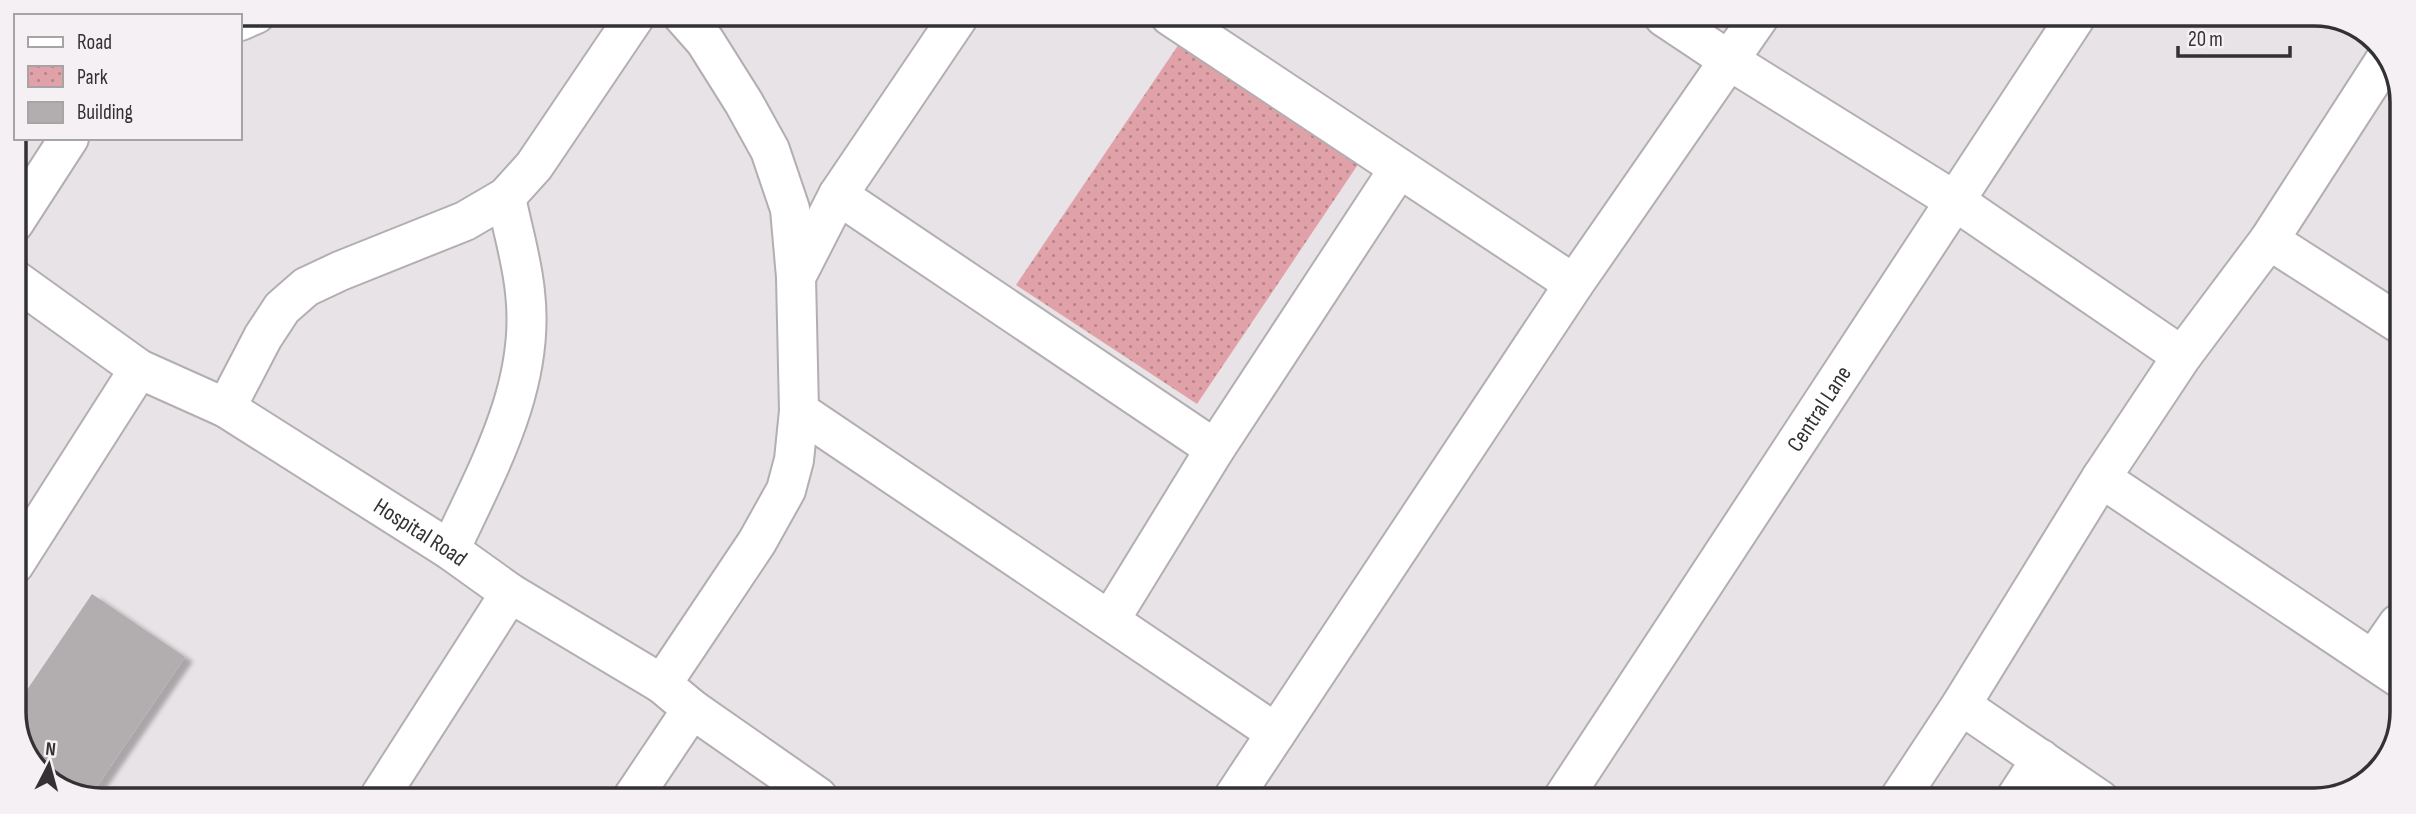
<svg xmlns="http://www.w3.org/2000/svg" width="2416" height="814" font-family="'Sofia Sans Condensed',sans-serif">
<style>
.park{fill:url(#park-dots)}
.building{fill:#b2adaf;filter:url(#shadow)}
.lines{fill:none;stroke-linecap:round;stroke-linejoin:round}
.minor-casing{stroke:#b2aeb1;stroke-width:42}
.tertiary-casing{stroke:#b2aeb1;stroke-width:42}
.minor{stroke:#fff;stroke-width:38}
.tertiary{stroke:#fff;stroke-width:38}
.labels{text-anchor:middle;stroke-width:5;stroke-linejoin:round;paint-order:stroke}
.street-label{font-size:23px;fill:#333133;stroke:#f4f0f3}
.rim{fill:none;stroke:#333133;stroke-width:3.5}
</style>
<defs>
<pattern id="park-dots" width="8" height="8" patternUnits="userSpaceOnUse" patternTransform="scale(1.75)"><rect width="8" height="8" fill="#e0a2a8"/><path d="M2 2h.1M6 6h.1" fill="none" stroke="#b68589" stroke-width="1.8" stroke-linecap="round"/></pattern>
<filter id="shadow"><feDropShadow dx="8" dy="4.5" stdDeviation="2" flood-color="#0004"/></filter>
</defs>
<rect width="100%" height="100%" fill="#e7e3e6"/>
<path class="park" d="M1183,38L1363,157L1197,404L1016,285Z"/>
<path class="building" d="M92,594L185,657L91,795H74L33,766L14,718V709Z"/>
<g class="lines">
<defs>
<g id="minor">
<path d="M169,14L172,16"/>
<path d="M1170,16L1574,284"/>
<path d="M1664,17L1730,61L1955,201L2182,356"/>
<path d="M240,21L256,14"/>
<path d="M2387,57L2269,240L2182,356L2101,478L2398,677"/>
<path d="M838,195L1215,449"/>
<path d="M14,223L69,138"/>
<path d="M2269,240L2400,324"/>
<path d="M796,277L838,195L959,16"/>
<path d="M799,411L1276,733"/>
<path d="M14,565L139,369"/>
<path d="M1110,620L1215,449L1398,170"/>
<path d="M2373,660L2398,624"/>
<path d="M662,684L757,542L786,490L794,460L799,411L796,277L790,209L770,150L744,103L705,41L682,15"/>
<path d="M1961,705L2100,800"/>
<path d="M633,797L692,709"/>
<path d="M1233,798L1574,284L1759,17"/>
<path id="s1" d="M1563,798L2075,18"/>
<path d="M1899,799L1961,705L2101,478"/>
<path d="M2015,799L2041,759"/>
</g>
<g id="tertiary">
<path id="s2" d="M14,279L139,369L226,408L450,550L510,593L662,684L692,709L818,797"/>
<path d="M226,408L263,337L282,308L306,287L340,271L465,221L506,197L534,166L636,15"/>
<path d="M450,550C488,468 536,385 525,292C522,260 512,228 506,197"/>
<path d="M380,796L510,593"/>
</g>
</defs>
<use href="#minor" class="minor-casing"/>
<use href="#tertiary" class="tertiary-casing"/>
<use href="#minor" class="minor"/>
<use href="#tertiary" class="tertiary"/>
</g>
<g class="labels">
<g class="street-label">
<text dy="8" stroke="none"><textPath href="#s1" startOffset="466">Central Lane</textPath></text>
<text dy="8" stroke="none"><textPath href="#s2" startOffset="480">Hospital Road</textPath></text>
</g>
</g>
<path d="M0 0H2416V814H0ZM102 26H2314A76 76 0 0 1 2390 102V712A76 76 0 0 1 2314 788H102A76 76 0 0 1 26 712V102A76 76 0 0 1 102 26Z" fill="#f4f0f3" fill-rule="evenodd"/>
<path class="rim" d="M102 26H2314A76 76 0 0 1 2390 102V712A76 76 0 0 1 2314 788H102A76 76 0 0 1 26 712V102A76 76 0 0 1 102 26Z"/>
<rect x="14" y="14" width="228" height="126" fill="#f4f0f3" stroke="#a7a4a6" stroke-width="2"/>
<rect x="28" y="37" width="35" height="10" fill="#ffffff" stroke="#a7a4a6" stroke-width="2"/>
<text x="77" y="49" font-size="21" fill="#333133">Road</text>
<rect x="28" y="66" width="35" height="21" fill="url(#park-dots)" stroke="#a7a4a6" stroke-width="2"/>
<text x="77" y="84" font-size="21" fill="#333133">Park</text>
<rect x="28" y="102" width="35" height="21" fill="#b2adaf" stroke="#a7a4a6" stroke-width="2"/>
<text x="77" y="119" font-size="21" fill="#333133">Building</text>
<g transform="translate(49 765) rotate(6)" stroke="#f4f0f3" stroke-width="5" paint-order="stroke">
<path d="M0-5L12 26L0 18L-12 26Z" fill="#333133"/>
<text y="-10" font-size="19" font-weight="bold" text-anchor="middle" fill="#333133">N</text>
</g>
<path d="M2178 46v10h112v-10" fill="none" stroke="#333133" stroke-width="3.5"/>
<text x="2188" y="46" font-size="21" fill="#333133" stroke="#f4f0f3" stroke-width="5" paint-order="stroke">20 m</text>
</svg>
